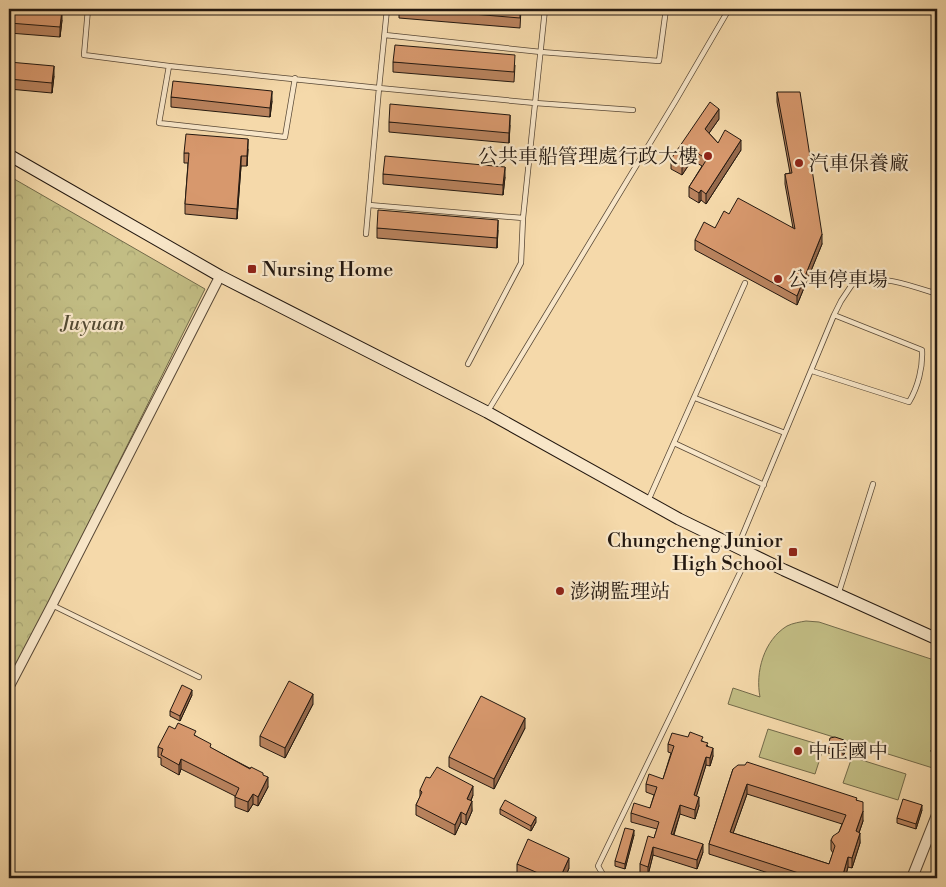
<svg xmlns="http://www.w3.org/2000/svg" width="946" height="887" font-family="'Libre Bodoni','Noto Serif TC',serif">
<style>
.grass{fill:#c2bd84;stroke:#726a4a}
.park{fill:url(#park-crowns);stroke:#726a4a}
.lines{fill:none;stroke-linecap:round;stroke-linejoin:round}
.service-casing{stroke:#584836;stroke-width:6}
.minor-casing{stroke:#584836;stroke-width:11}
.tertiary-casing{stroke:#584836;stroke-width:12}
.secondary-casing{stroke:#231810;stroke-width:13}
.service{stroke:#f8e6c8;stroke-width:4.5}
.minor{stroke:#f8e6c8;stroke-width:9}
.tertiary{stroke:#f8e6c8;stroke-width:10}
.secondary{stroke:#f8e6c8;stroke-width:11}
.wall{fill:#b9835e;stroke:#231810;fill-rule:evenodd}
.shaded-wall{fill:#966a4c;stroke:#231810}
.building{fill:#d7986d;stroke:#231810;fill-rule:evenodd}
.poi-dot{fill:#8f2418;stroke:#f8e6c8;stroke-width:2}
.labels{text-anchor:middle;stroke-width:4.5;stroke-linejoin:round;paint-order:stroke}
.poi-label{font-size:20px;fill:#231810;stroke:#f8e6c8;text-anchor:start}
.park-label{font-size:20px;font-style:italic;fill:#534a33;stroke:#f8e6c8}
</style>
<defs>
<pattern id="park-crowns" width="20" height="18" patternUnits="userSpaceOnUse" patternTransform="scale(1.25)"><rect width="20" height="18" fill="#c2bd84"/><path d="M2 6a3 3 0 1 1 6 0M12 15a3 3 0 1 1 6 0" fill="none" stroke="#a6a271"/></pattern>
</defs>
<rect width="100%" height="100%" fill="#f5d9aa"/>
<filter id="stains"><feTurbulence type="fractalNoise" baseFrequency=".004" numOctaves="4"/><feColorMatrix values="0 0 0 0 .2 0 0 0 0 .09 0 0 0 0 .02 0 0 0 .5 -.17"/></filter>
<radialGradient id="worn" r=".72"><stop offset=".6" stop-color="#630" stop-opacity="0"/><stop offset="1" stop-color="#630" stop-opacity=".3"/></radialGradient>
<path class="grass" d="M806,621L819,622L937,661V746L930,751L937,754L936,769L728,704L733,688L760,697C755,672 764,640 787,626C793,623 800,622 806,621Z
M768,729L824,746L815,774L759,757Z
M852,757L906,774L898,800L843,783Z"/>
<path class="park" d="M9,176L205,289L11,679L9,678Z"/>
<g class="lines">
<defs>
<path id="service" d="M88,9L84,55L169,66L379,88L387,9
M385,35L541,52L659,61L666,9
M169,66L159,123L285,137L295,78
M369,205L523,218L545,9
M366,234L379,88L535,103L633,110
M468,364L521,263L523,218
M812,371L909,402C918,387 923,367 922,350L834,315
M695,398L785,433
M488,411L676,100L729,9
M674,443L764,485
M648,501L745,283
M738,546L834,315L841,301L855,280C886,276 909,285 937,294
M838,595L873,484
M52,605L199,677
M605,878L598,866L749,554"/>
<path id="minor" d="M9,687L52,605L220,276"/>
<path id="tertiary" d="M912,878L937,815"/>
<path id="secondary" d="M9,155L220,276L487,412L679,519L784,570L937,639"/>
</defs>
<use href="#service" class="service-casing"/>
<use href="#minor" class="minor-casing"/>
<use href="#tertiary" class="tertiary-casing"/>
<use href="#secondary" class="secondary-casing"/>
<use href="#service" class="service"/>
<use href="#minor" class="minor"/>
<use href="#tertiary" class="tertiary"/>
<use href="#secondary" class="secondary"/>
</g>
<path class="wall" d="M9,9L62,20L60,37L9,33Z
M399,9H521L520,28L399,18Z
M9,62L54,76L52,93L9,89Z
M393,62L515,65L514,82L393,72Z
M777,92L822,244L797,305L695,250V240L715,228L729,214L793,228L785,184V174L790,173L777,102Z
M171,97L272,101L270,117L171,107Z
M719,119L709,133L718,143L741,150L706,204L701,200L699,203L689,197V187L702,166L692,160L682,175L671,169V159Z
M389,122L510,125L509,143L389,132Z
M248,149L247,166H241L237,219L185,214V204L188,163H184V153Z
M383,174L505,177L503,195L383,184Z
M377,228L498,230L497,248L377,238Z
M192,695L180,721L170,716V711Z
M313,704L285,758L260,746V736Z
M525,728L494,789L449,767V757Z
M175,729L196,736L211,748L263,775L268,787L258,806L253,804L248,812L235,807V796L181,769L179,775L161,765V758L158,757V747Z
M703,741L708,746L713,756L710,766L706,765L696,796L699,806L695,819L680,814L674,835L703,852L697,869L653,855L648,875L640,873V864L654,838L657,829L631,822V813L650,808L654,795L646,792V784L663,779L671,753L668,752V744Z
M828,748H846L843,758L828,753Z
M733,769L857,800L863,821L859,833L860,843L852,868L848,867L845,878H784L709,854V844ZM747,794L842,824L839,832L831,840V850L833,853L829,864L733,833Z
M420,790L473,795L471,801L472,811L466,825L461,822L455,835L416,815V805L420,797Z
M500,809L536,822L531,831L500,814Z
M922,810L916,829L897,823V818Z
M634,835L625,869L615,866V861Z
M517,864L569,868L565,878H527L517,874Z"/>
<path class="shaded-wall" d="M62,10V20L60,37V27Z
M54,66V76L52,93V83Z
M272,91V101L270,117V108Z
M719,109V119L705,139V129Z
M510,115V125L509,143V133Z
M248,139V149L247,166V156Z
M741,140V150L706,204V194Z
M692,150V160L682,175V165Z
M241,156V166L237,219V209Z
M505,167V177L503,195V185Z
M701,190V200L699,203V193Z
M498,220V230L497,248V238Z
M822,234V244L797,305V296Z
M192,690V695L180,721V716Z
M313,694V704L285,758V748Z
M525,718V728L494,789V779Z
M846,743V748L843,758V753Z
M713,748V756L710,766V758Z
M706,757V765L694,804V795Z
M181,759V769L179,775V765Z
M268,777V787L258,806V797Z
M747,784V794L730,842V832Z
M473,786V795L467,809V799Z
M253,794V804L248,812V802Z
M699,797V806L695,819V810Z
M472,801V811L466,825V815Z
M680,805V814L671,842V834Z
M922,805V810L916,829V824Z
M863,811V821L856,841V831Z
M461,812V822L455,835V825Z
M536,817V822L531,831V826Z
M634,830V835L625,869V864Z
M860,833V843L852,868V858Z
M703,844V852L697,869V860Z
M653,847V855L648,875V867Z
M848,857V867L845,878H842Z
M569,858V868L565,878H560Z"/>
<path class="building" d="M9,9H47L62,10L60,27L9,23Z
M413,9H520V18Z
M395,45L515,55L514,72L393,62Z
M9,62L54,66L52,83L9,79Z
M173,81L272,91L270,108L171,97Z
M777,92H800L822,234L797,296L695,240L704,222L715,228L724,211L729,214L738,198L795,229L785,174L792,173Z
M710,102L719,109L705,129L718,143L725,130L741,140L706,194L701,190L699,193L689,187L707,159L692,150L682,165L671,159Z
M390,104L510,115L509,133L389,122Z
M186,134L248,139L247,156H241L237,209L185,204L189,153H184Z
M385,156L505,167L503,185L383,174Z
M378,210L498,220L497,238L377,228Z
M289,681L313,694L285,748L260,736Z
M182,685L192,690L180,716L170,711Z
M481,696L525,718L494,779L449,757Z
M178,723L196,731L194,735L211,744L210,747L250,769L251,767L263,773V775L268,777L258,797L253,794L248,802L235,797L239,788L181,759L179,765L161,755L163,749L158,747L169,726L175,729Z
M690,732L703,737L701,741L708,743L706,746L713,748L710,758L706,757L694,795L699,797L695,810L680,805L671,834L703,844L697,860L653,847L648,867L640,864L648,836L654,838L659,822L631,813L634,803L650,808L657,787L646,784L649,774L663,779L674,746L668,744L672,733L688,737Z
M835,737L844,740L846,743L843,753L828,748L830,738Z
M747,762L857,798L856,800L863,802V811L856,831L860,833L852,858L848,857L842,878H814L709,844L733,769L738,765H745ZM747,784L846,815L839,832L833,836L831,840L835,846L829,864L730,832Z
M437,767L473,786L467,799L472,801L466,815L461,812L455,825L416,805L422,792L420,790L426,777L430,778Z
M903,799L922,805L916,824L897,818Z
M505,800L536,817L531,826L500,809Z
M625,828L634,830L625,864L615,861Z
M528,839L569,858L560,878H544L545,876L517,864Z"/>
<g class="poi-dot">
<circle cx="708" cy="156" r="5"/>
<circle cx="799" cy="163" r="5"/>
<rect x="247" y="264" width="10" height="10" rx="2.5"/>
<circle cx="778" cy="279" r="5"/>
<rect x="788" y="547" width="10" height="10" rx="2.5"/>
<circle cx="560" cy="591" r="5"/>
<circle cx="798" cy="751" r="5"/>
</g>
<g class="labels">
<g class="poi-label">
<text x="698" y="163" text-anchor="end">公共車船管理處行政大樓</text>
<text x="809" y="170">汽車保養廠</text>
<text x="262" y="276">Nursing Home</text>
<text x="788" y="286">公車停車場</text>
<text x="783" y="547" text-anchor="end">Chungcheng Junior<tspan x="783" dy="23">High School</tspan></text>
<text x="570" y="598">澎湖監理站</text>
<text x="808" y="758">中正國中</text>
</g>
<g class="park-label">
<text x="93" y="330">Juyuan</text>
</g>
</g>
<rect width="946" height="887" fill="none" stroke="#f5d9aa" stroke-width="30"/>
<rect x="10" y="10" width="926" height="867" fill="none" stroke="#231810" stroke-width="2.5"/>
<rect x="15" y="15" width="916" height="857" fill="none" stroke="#231810"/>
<rect width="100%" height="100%" filter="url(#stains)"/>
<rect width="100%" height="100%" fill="url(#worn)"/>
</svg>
